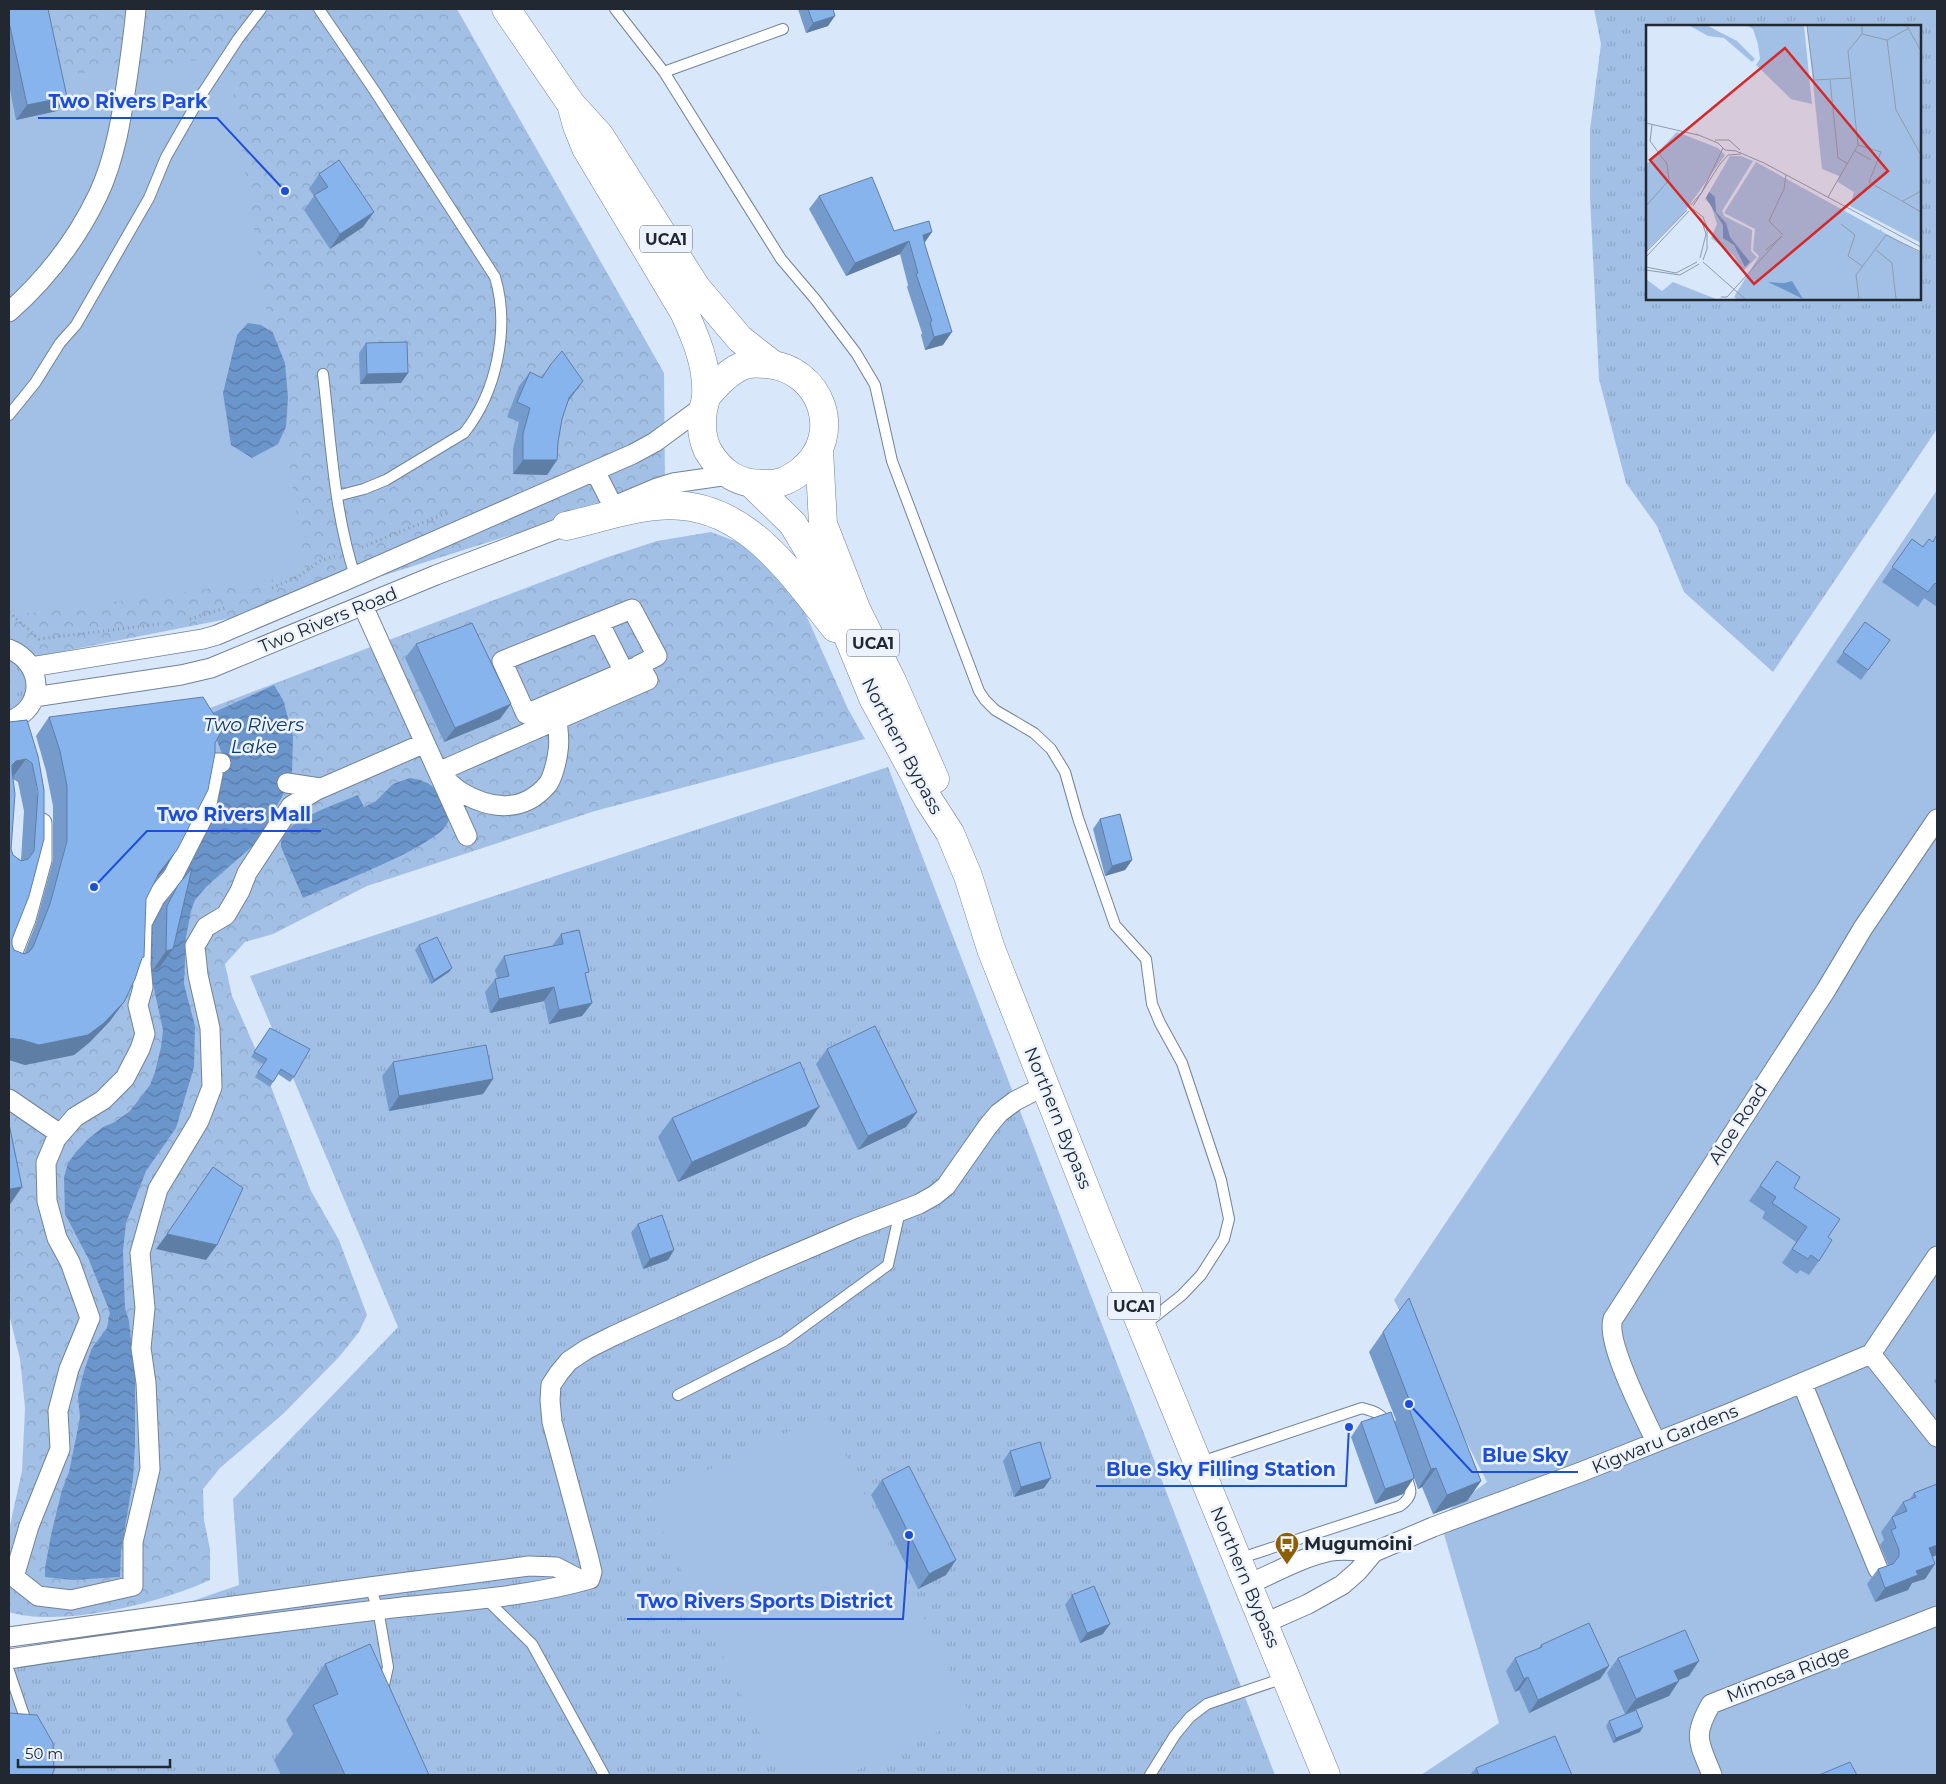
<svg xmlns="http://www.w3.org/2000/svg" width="1946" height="1784" font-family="Montserrat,sans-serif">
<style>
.grass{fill:url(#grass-tufts);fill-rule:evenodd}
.park{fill:url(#park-crowns)}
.garden{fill:#a2c0e5}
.water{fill:url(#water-waves)}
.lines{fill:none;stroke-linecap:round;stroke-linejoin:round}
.lane-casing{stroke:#718298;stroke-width:12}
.street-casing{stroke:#718298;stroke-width:21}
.primary-casing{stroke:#718298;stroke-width:29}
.path{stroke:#8c98a7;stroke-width:3;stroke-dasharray:1 4;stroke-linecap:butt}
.lane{stroke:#fff;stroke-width:10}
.street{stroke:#fff;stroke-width:19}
.primary{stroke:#fff;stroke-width:28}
.wall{fill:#759bcc;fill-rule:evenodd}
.shaded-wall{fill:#5f7ea6}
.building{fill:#88b4ed;stroke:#5f7ea6;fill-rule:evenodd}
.labels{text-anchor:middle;stroke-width:5;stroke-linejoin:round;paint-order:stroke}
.shield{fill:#ecf3fd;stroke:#5e656e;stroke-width:1}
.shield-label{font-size:16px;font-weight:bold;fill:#212831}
.street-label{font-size:18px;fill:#212831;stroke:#ecf3fd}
.poi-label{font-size:18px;font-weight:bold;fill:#212831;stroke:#ecf3fd;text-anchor:start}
.water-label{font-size:19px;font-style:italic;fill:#0d396c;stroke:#ecf3fd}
.inset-road{fill:none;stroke:#8f9baa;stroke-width:1}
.view{fill:#d62828;fill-opacity:0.15;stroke:#d62828;stroke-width:2.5}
.inset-edge{fill:none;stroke:#212831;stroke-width:2.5}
.leader{fill:none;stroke:#1d4ed8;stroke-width:2}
.callout-dot{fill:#1d4ed8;stroke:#ecf3fd;stroke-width:2}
.callout-label{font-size:19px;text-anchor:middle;font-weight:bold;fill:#1d4ed8;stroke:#ecf3fd;stroke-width:5;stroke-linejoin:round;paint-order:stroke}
</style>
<defs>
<pattern id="grass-tufts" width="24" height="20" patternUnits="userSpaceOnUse" patternTransform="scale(1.25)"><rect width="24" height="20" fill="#a2c0e5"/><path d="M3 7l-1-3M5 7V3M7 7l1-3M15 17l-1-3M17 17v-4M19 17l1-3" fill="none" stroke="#8ba5c5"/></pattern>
<pattern id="park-crowns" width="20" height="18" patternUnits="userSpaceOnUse" patternTransform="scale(1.25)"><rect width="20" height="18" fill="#a2c0e5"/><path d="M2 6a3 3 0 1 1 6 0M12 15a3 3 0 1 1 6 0" fill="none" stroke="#8ba5c5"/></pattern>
<pattern id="water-waves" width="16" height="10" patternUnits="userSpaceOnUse" patternTransform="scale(1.25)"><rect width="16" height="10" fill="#6b96cc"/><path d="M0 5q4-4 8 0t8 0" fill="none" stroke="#587aa6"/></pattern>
</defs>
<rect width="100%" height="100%" fill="#d8e7fa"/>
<path class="grass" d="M1594,9H1937V429L1773,672L1684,592L1657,526L1626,483L1599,379L1590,197V130L1601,44ZM1647,26H1920V299H1647Z
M9,655L26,670L29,695L9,715Z
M888,767L1275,1775H9V1664L239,1585L233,1499L398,1327L250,976Z"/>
<path class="park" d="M9,9H457L664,373L665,486L278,609L9,662Z
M711,532L748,546L802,606L848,709L865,739L595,811L367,886L273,934L245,942L225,964L232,996L263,1066L311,1191L339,1240L367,1315L359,1332L339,1357L283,1414L220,1468L203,1489L204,1520L210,1549V1580C161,1603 61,1628 9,1612V1530L22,1471L25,1408L20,1359L9,1314V1060L25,1065L47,1060L167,871L198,815L189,716L605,558L657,541Z"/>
<path class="garden" d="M228,57L306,575L9,616V81Z
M1937,490V1775H1421L1499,1723L1439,1517L1487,1482L1394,1300Z
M826,1414L971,1716L847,1775H780L647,1499Z"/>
<path class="water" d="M248,323L261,325L273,333L285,363L288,398L286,427L278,444L252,458L231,445L223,393L237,335Z
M274,685L283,700L293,736L292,773L283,795L257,842L207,886L195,900L191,911L186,937L184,984L195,1026L194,1067L176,1128L146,1171L126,1223L123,1251L125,1308L129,1321L135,1374V1445L133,1479L121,1552L120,1577L73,1580L45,1577V1568L51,1535L62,1490L69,1472L80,1418L78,1396L84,1371L92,1348L107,1328L110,1312L89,1260L65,1214L64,1177L68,1163L76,1152L88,1139L103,1127L115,1122L130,1111L150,1085L155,1072L161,1047L163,1030L151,975L148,935L156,911L194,856L201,840L223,757L208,715Z
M410,778C427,781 435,785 443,800C447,807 451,815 448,822C439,846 330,886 303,898L281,847C281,843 281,839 283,836C297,816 337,804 358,795L364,807L376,801L393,784Z"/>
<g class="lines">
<defs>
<path id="lane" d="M319,9L374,90L495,277C510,327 497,392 464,433L386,480L364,489L337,496
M615,9L664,72L781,259L815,299L856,353L875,385L892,461L979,691L985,700L995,710L1034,733L1051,749L1065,772L1078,818L1115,925L1146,959L1152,1004L1160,1023L1182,1063L1221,1180L1229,1219L1224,1239L1201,1275L1182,1295L1143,1326
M664,72L783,29
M323,374C331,442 334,512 355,576
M9,415L35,383L60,343L76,325L149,198L166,157L202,94L238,39L261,9
M678,1395L784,1341L888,1265L900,1211
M1198,1463L1362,1408C1373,1411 1382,1413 1387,1425
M1238,1559L1400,1506C1415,1495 1411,1489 1405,1474
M370,1587L378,1609L388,1667L384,1685L378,1689
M486,1599L532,1644L604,1775
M9,1671L28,1727
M1150,1775L1175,1735L1190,1717L1207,1704L1284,1678"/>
<path id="street" d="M9,312C45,280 77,239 98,195C116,157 122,114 128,73C131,52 134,30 136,9
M595,471L613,506
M619,504L657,488L673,483L729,475
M363,606L467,836
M599,622L624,672L636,667
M9,649C44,663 46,708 9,721
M31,667L203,639L217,635L344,581L633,454L655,442L704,406
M34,697L181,675L211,668L436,575L578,521
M557,720C558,730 560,741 558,751C557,760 553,777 548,784C524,813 491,810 461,792C453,787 446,779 438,772L648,680L639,665L657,656L632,609L502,661L526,714L624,672
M221,763H213V774L205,813L173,876L155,898L142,923L141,965L143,987L138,1005L145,1034L140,1049L125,1078L103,1100L75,1117L56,1139L46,1163L47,1201L57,1238L70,1262L90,1318L69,1369L58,1411L60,1449L29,1526L14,1577L38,1596L71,1600L133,1586V1542L150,1469L146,1383L141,1348L145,1308L140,1253L158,1189L199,1121L212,1087L210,1028L198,975L195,946L206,927L226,915L240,891L247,873L291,806L317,790L425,743
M287,783L320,788
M9,962L26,919L42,860V823
M9,1099L60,1134
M1871,1354L1937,1256
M1871,1354L1937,1437
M1802,1383L1878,1569
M1656,1442C1645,1418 1605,1342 1613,1319L1826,990L1863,928L1937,819
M1247,1585C1274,1573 1302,1557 1331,1551C1345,1549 1360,1551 1374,1552
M1265,1623L1308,1604L1342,1585L1358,1571L1374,1552L1433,1527L1581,1472L1730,1413L1871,1354
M9,1637L370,1587L529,1566L556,1567L583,1581
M9,1659C131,1640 254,1625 377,1610C448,1601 520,1599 590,1579L592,1572L588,1555L552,1422L550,1400L551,1385L559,1373L569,1361L587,1349L613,1336L765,1267L856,1228L919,1204L935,1195L946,1186L988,1126L999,1113L1015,1101L1046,1085
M1712,1775C1699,1742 1692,1737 1711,1704L1937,1616"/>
<path id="primary" d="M506,9L571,104L600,136L696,287L740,339L772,364
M571,104L577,126L586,148L684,312C696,338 708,367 706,396C706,401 704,405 703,410C701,423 702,439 708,451C721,473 738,484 763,484C779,485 789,480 801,471C846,435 821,368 766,364C755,363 746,363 736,369C724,376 715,386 706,397
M819,449L823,524L857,611L892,681L935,779
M752,484L793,524L822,573L873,698L928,799L950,833L968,876L991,949L1100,1225L1326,1775
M566,526C593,520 620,511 648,507C738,492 786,567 835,628"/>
</defs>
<use href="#lane" class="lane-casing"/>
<use href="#street" class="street-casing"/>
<use href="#primary" class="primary-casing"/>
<path class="path" d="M362,547L449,512
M272,588L299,576L320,561L335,556
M9,612L39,639L160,624
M190,619L225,608
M239,768L268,777
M108,1319H127"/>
<use href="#lane" class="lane"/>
<use href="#street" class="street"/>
<use href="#primary" class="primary"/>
</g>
<path class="wall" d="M9,9L67,97L57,111L16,120L9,85Z
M798,9H833L828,26L806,33Z
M319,174L374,212L363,227L330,249L304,210L314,196L309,189Z
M819,196L894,231L924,243L943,345L925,350L921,335L922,333L907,287L908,285L900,254L846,276L809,209Z
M366,343L408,373L401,383L360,384L359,353Z
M551,364L583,381L568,401L562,419L558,442L557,460L547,475L513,474V449L519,422L507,417L519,386L530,372L541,378Z
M1937,537V607L1924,598L1918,607L1882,582L1912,539L1923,547L1933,542Z
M1865,622L1890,640L1861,680L1836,662Z
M416,644L500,719L444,742L405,658Z
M49,717L215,743L164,870L155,880L146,899L140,964L124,1002L110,1021L90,1042L74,1055L25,1065L9,1060V722L27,720L44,839L12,939V945L14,950L24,954L36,923L53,860V806L46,771L36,736ZM13,779L18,782L24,811L21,860L13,855L11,849Z
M1100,819L1132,860L1125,870L1105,876L1093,829Z
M178,885L173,949L159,968L153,970V926L164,904Z
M561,934L586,976L592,1003L582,1016L549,1024L544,1001L490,1013L485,992L495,979L497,978L495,970L504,956L552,946Z
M419,945L452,968L449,972L431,984L415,950Z
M270,1028L294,1077L290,1082L278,1074L270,1087L255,1077L263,1064L251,1057Z
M827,1049L917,1112L906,1127L858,1150L816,1064Z
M393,1062L493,1079L483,1094L389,1111L382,1076Z
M819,1107L806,1126L678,1182L658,1137L672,1118Z
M1777,1161L1828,1237L1819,1261L1809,1275L1800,1270L1797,1274L1782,1263L1796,1242L1762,1218L1765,1212L1749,1201Z
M638,1224L668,1260L643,1269L631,1233Z
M1383,1332L1481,1481L1467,1501L1433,1514L1422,1487L1418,1489L1414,1478L1403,1494L1375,1504L1351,1437L1361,1422H1394L1396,1420L1369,1352Z
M1937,1377V1385L1934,1381Z
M1010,1451L1044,1488L1014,1497L1003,1461Z
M882,1480L946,1575L918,1589L871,1495Z
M1937,1484L1932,1557L1935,1564L1925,1579L1912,1583L1908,1590L1875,1602L1867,1584L1878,1569L1889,1566L1880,1545L1884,1540L1881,1532L1903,1502L1909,1500L1914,1493Z
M1072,1595L1103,1634L1080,1643L1065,1605Z
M1541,1645L1609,1666L1600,1679L1529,1713L1519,1690L1515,1692L1506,1671L1515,1658L1539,1648Z
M1618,1658L1689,1676L1678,1680L1669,1696L1625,1714L1607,1673Z
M325,1664L429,1775H281L274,1760L293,1734L286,1720Z
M1609,1721L1640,1732L1613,1743L1606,1726Z
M1476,1768L1572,1775H1470Z"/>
<path class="shaded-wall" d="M835,16L828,26L806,33L813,23Z
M67,97L57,111L16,120L27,105Z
M374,212L363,227L330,249L340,234Z
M932,232L923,245V235Z
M909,241L900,254L846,276L855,263Z
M952,332L943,345L925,350L934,337Z
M408,373L401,383L360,384L367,374Z
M583,381L572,396L559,413L569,398Z
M523,460H557L547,475L513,474Z
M511,704L500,719L444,742L455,728Z
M26,759L12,778L9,770L16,761Z
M177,850L164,870L145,893L159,873Z
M1132,860L1125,870L1105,876L1112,866Z
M173,949L159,968L153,970L166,951Z
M452,968L449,972L431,984L434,980Z
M554,987L544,1001L490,1013L499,999Z
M124,1002L110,1021L90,1042L74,1055L25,1065L9,1060V1038Z
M592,1003L582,1016L549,1024L559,1010Z
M493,1079L483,1094L389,1111L399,1096Z
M819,1107L806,1126L678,1182L692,1162Z
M917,1112L906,1127L858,1150L868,1136Z
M22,1187L9,1206V1192L10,1189Z
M167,1234L217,1245L206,1260L156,1249Z
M674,1250L668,1260L643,1269L650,1259Z
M1436,1468L1422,1487L1418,1489L1431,1469Z
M1051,1478L1044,1488L1014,1497L1021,1487Z
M1413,1479L1403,1494L1375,1504L1385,1489Z
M1481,1481L1467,1501L1433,1514L1447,1495Z
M1937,1545V1555L1918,1563L1929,1548Z
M956,1560L946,1575L918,1589L929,1574Z
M1935,1564L1925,1579L1912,1583L1908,1590L1875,1602L1885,1588L1916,1571Z
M1110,1624L1103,1634L1080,1643L1087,1633Z
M1699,1661L1689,1676L1664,1686L1674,1671Z
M1609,1666L1600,1679L1529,1713L1538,1700Z
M1528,1677L1519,1690L1515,1692L1524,1679Z
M1679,1681L1669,1696L1625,1714L1636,1699Z
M1643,1727L1640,1732L1613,1743L1616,1738Z"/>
<path class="building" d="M9,9H48L67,97L27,105L9,22Z
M808,9H833L835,16L813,23Z
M339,160L374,212L340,234L314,195L328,187L319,174Z
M872,177L894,231L929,221L932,232L923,235L925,245L952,332L934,337L930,322L932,321L916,274L918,273L909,241L855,263L819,196Z
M407,342L408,373L367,374L366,343Z
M562,351L583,381L569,398L562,419L558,442L557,460H523V434L530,408L517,402L530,372L542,378L551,364Z
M1936,536L1937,537V585L1935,583L1928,592L1892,567L1912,539L1923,547L1929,539L1933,542Z
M1865,622L1890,640L1868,670L1843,652Z
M472,623L511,704L455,728L416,644Z
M203,697L221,726L220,734L215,743V753L208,790L177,850L159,873L146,899L144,957L142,958L135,979L124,1002L104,1023L88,1035L39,1045L22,1040L9,1038V722L27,720L38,756L44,790V839L29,896L12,939V945L14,950L24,954L29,952L33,947L50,904L67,841V786L60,751L49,717ZM26,759L32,763L38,792L34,851L28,859L21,861L13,855L11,849L15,794L12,771V765L16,761Z
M1120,814L1132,860L1112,866L1100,819Z
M192,868L173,949L166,951L167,906L178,885Z
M579,930L589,972L585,973L592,1003L559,1010L554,987L499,999L495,979L509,976L504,956L563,944L561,934Z
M437,937L452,968L434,980L419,945Z
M875,1026L917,1112L868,1136L827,1049Z
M270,1028L310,1049L294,1077L281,1069L273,1082L258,1072L267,1059L254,1052Z
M486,1045L493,1079L399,1096L393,1062Z
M800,1062L819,1107L692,1162L672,1118Z
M9,1124L22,1187L10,1189L9,1188Z
M1777,1161L1800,1177L1794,1188L1840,1219L1828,1237L1832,1240L1819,1261L1811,1255L1808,1259L1792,1249L1807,1227L1772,1203L1776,1197L1760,1186Z
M213,1167L243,1188L217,1245L167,1234Z
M662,1215L674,1250L650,1259L638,1224Z
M1409,1298L1481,1481L1447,1495L1436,1468L1431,1469L1407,1403L1410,1402L1383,1332Z
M1391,1412L1414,1476L1413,1479L1385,1489L1361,1422Z
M1040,1442L1051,1478L1021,1487L1010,1451Z
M909,1466L956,1560L929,1574L882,1480Z
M1937,1484V1545L1929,1548L1935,1564L1916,1571L1918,1575L1885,1588L1878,1569L1893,1564L1899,1556V1550L1891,1530L1896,1528L1892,1517L1907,1511L1903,1502L1916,1497L1914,1493Z
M1094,1586L1110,1624L1087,1633L1072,1595Z
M1589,1623L1609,1666L1538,1700L1528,1677L1524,1679L1515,1658L1542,1647L1541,1645Z
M1685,1630L1699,1661L1674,1671L1679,1681L1636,1699L1618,1658Z
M370,1644L429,1775H345L313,1705L338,1694L325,1664Z
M1636,1710L1643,1727L1616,1738L1609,1721Z
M9,1713L37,1715L53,1743L54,1770L52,1775H9Z
M1555,1736L1572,1775H1479L1476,1768Z
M1850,1762L1857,1775H1819Z"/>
<defs>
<symbol id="bus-pin" viewBox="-11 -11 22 30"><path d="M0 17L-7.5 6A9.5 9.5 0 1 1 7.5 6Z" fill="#8c5e05" stroke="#ecf3fd"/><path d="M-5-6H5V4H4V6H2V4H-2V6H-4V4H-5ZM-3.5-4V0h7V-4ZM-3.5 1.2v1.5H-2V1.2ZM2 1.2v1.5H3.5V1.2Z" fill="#fff"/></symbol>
</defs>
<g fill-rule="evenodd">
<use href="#bus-pin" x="1273" y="1530" width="28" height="38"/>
</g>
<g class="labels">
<g class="shield">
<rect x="640" y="225.5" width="52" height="27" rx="4"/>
<rect x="847" y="629.5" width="52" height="27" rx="4"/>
<rect x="1108" y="1292.5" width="52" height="27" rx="4"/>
</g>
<g class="shield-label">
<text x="666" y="245">UCA1</text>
<text x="873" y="649">UCA1</text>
<text x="1134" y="1312">UCA1</text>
</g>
<g class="street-label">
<text transform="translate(328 620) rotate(-22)" y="6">Two Rivers Road</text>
<text transform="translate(902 746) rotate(62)" y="6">Northern Bypass</text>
<text transform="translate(1058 1118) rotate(68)" y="6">Northern Bypass</text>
<text transform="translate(1738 1124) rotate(-57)" y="6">Aloe Road</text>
<text transform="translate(1665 1439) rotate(-22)" y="6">Kigwaru Gardens</text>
<text transform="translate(1245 1577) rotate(67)" y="6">Northern Bypass</text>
<text transform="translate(1788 1674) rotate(-21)" y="6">Mimosa Ridge</text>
</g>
<g class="poi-label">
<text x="1304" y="1550">Mugumoini</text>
</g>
<g class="water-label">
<text x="254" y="731">Two Rivers<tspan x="254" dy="22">Lake</tspan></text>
</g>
</g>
<g transform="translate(1646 25)">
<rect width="275" height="275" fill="#d8e7fa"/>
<path d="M44,1H62L91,16L109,34L106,37L78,13L62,11ZM102,1H158L166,79L145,74L110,40L114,34L112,19L107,4ZM110,137L275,228V274H90L88,272L113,231L107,225L109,204L78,188Z" fill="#a2c0e5"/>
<path d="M235,204L237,212L214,239L204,229L206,218L208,232L214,236L219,224L221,228L224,225L223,216L225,222L233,213L230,208ZM233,223L249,238V274L242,255L238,251L243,250L239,246L242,238L229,229ZM215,259H222L224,273L222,269L219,274H210L204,266L209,268ZM119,260L134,267L145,274L120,273Z" fill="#a2c0e5"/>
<path d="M31,107L72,123L79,130L37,189L0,226V140ZM84,131H95L107,136L76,186L78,191L106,205L105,226L111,232L97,246L88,231L65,213L71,199L65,180L59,174Z" fill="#a2c0e5"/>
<path d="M161,1H275V218L204,181L208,167L192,157L193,151L176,144ZM24,126L59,157L0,222V151ZM143,185L171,198L164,214L136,201ZM0,254L16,266L27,257L70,274H0Z" fill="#a2c0e5"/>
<path d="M63,167L69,172L70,187L80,198L84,212L104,237L99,242L88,220L77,213V200L60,173ZM146,256L157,274L122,257L138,258Z" fill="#6b96cc"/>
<path class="inset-road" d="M161,1L168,55L205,53M261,1L275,26M263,3L241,15L250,85L275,130M216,9L241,15M184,55L192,133L202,139M0,98L52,110M50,109L72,118L79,125L90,126L118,138L275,222M69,115H83L94,125M212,120L202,26L216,9V1M212,120L235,127L223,157L275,187M209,126L225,135M74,139L82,130L95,129M182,172L212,120M257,176L275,166M45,180L56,167L77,123M0,181L23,155L21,139L4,116L6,100M47,181L74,139M47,184L57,192L61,202V224L57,235M46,186L55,194L60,209L54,233M195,199L209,210L202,231L216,241M137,210L123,196L138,164L140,150M120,225L136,211M230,225L246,238L250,274M0,227L41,185M0,232L43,186M57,237L99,274M0,242L30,248L51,237M0,245L34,250L53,239M75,272H81L136,211M213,274L210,250L240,210L275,227"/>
<path class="view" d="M139,23L242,146L108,259L4,135Z"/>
<rect width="275" height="275" class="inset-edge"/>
</g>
<path class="leader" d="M285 191L217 118H38M94 887L147 831H321M1409 1404L1472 1472H1578M1349 1427L1346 1486H1096M909 1535L903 1619H627"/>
<g class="callout-dot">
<circle cx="285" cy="191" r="5"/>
<circle cx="94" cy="887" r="5"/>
<circle cx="1409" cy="1404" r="5"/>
<circle cx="1349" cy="1427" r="5"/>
<circle cx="909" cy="1535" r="5"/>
</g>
<g class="callout-label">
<text x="128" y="108">Two Rivers Park</text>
<text x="234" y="821">Two Rivers Mall</text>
<text x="1525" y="1462">Blue Sky</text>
<text x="1221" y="1476">Blue Sky Filling Station</text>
<text x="765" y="1608">Two Rivers Sports District</text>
</g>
<rect width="1946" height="1784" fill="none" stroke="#212831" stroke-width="20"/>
<path d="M18 1759v8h152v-8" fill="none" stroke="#212831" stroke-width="2.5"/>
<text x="25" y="1759" font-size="15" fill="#212831" stroke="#ecf3fd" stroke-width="4" paint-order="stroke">50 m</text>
</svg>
